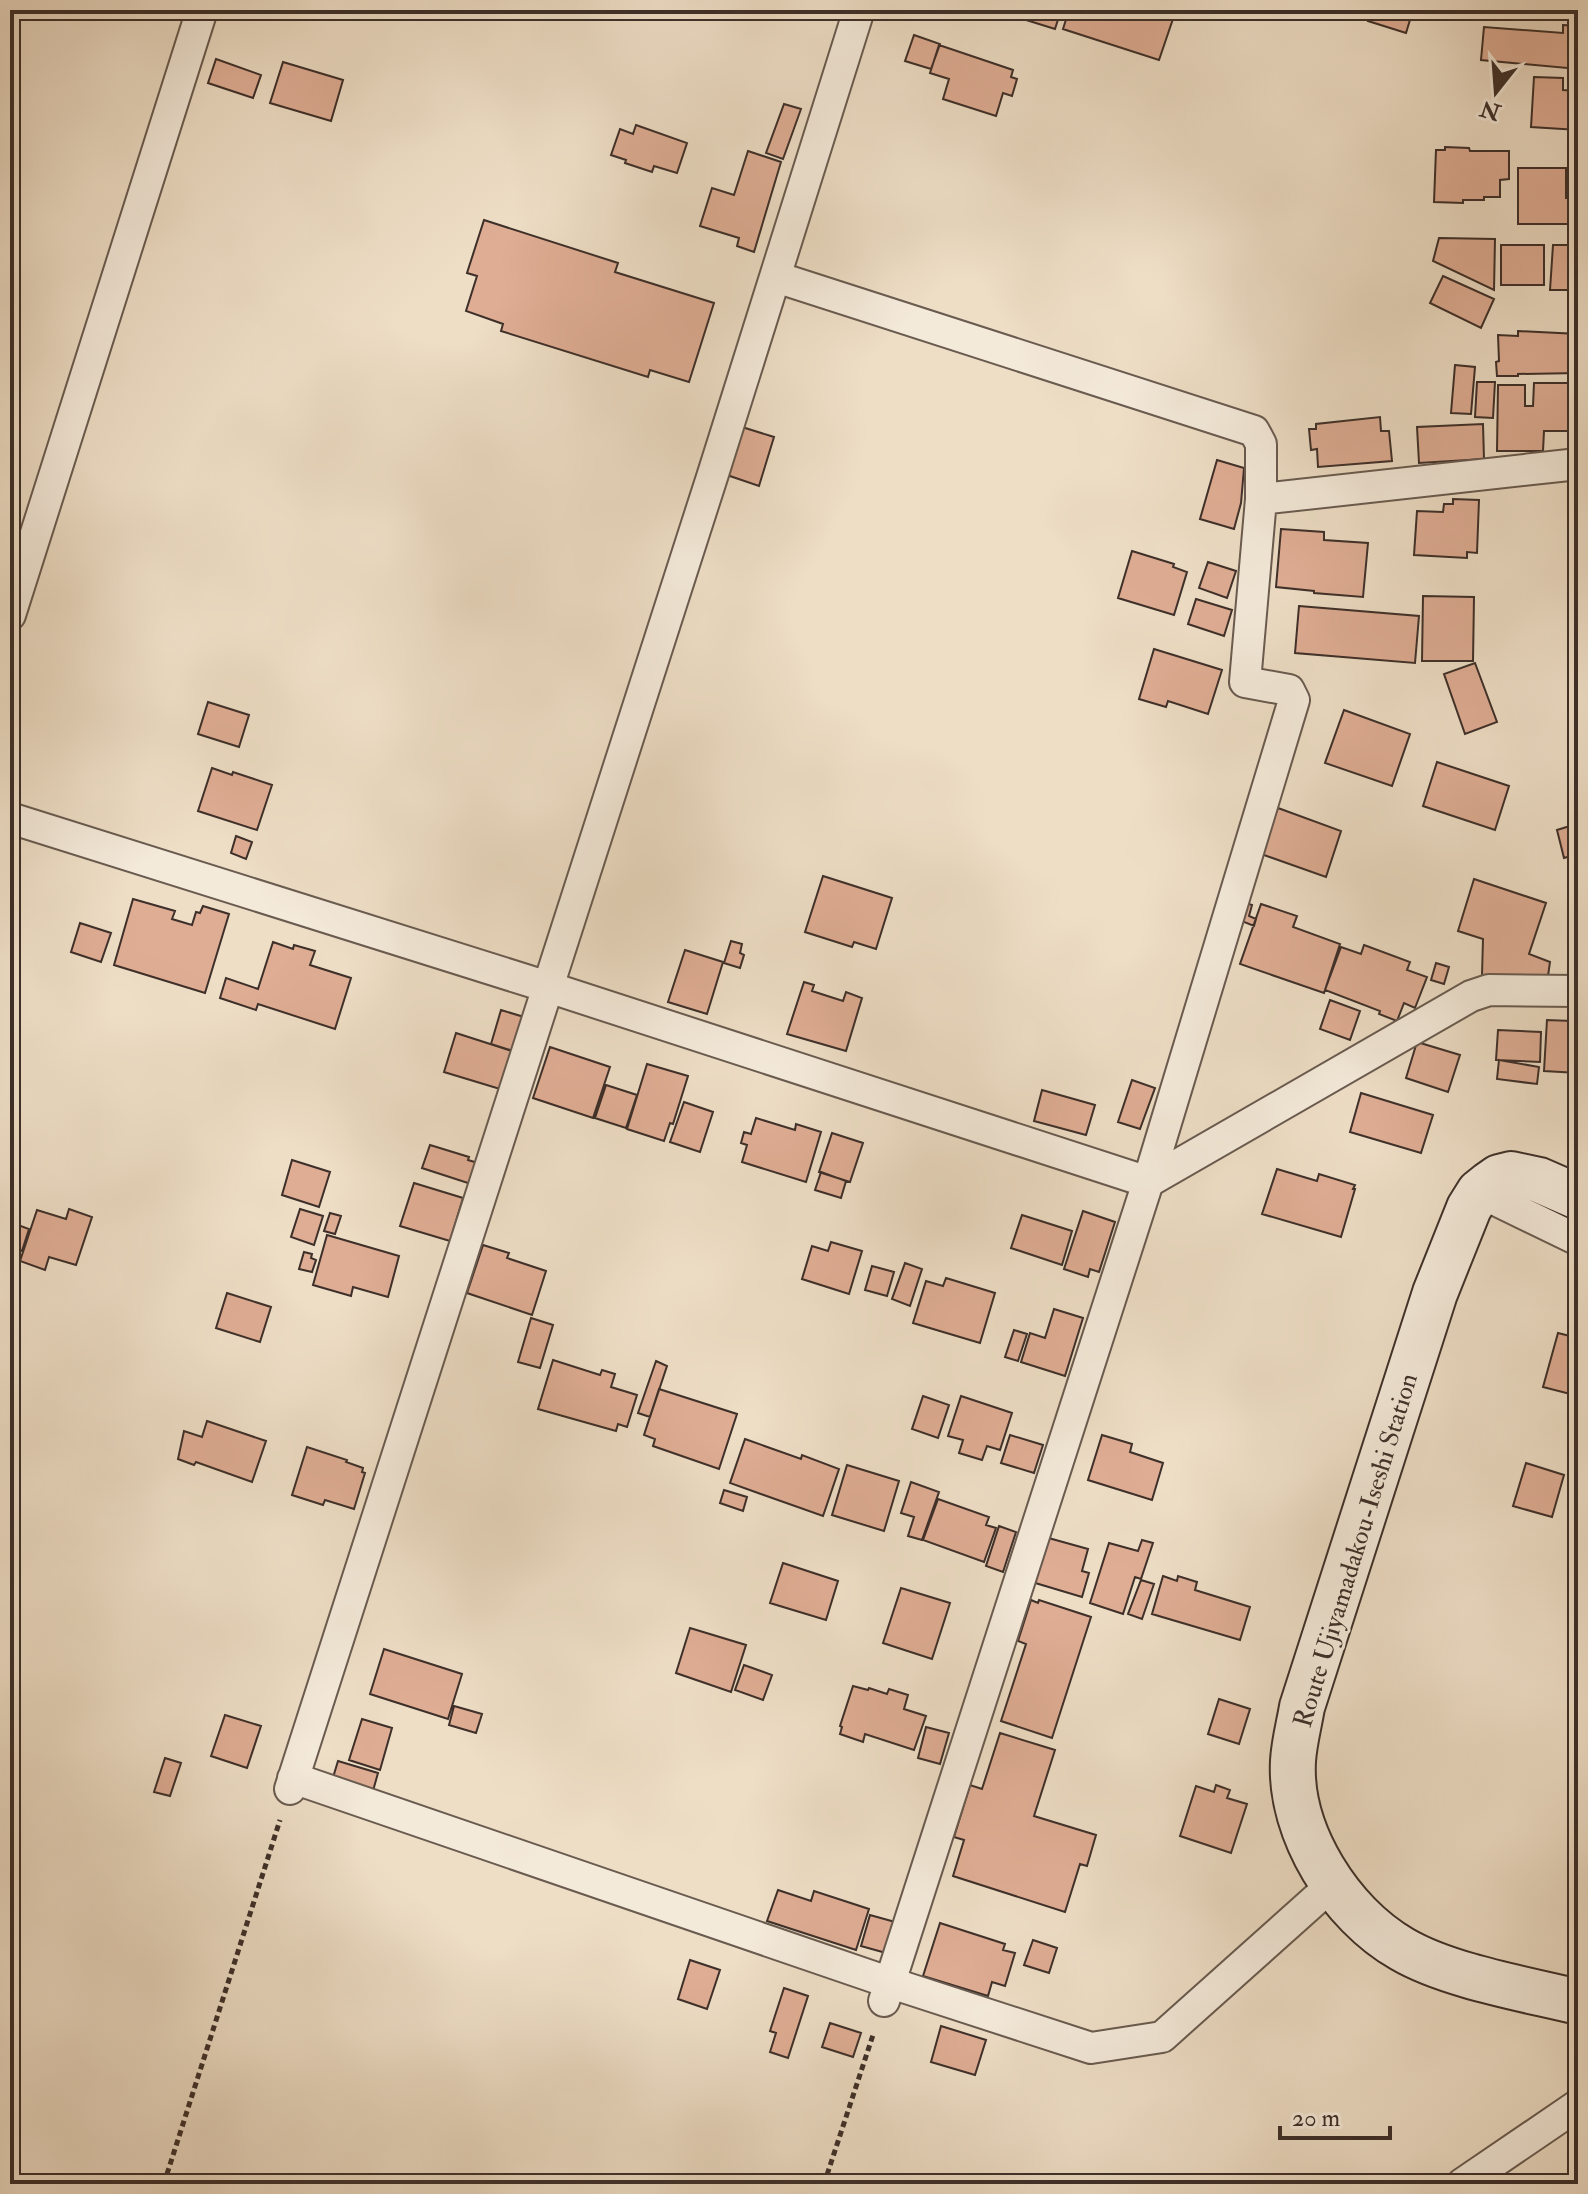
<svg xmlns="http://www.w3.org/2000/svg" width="1588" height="2194" font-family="'IM FELL Double Pica',serif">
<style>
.building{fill:#dfad94;stroke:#3d2f29;stroke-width:2}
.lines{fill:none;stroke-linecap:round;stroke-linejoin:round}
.street-casing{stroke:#695b50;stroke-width:34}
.secondary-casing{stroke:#3d2f29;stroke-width:48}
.path{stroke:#3d2f29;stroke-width:5;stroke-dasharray:6 4;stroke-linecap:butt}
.street{stroke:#f4eada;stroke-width:30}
.secondary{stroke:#f4eada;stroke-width:44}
.labels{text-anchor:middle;stroke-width:6;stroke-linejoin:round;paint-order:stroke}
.street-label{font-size:26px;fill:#3d2f29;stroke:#f4eada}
</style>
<rect width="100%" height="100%" fill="#eedec6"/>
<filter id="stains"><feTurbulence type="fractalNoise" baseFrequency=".0025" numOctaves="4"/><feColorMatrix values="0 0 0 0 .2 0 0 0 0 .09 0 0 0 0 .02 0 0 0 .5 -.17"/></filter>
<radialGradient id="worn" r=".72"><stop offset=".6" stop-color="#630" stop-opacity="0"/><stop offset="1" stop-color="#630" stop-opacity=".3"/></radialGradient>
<path class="building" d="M1026,10H1061L1055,29L1023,19Z
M1069,10H1176L1159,60L1063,29Z
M1372,10H1413L1406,33L1368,21Z
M1537,10H1578V20L1536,17Z
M1563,25L1578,26V69L1481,60L1484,27L1563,33Z
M914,35L940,44L931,69L905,61Z
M939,45L1013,70L1011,77L1017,79L1012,96L1003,93L996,116L943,99L949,79L930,73Z
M216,59L261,75L253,98L208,83Z
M283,62L343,80L331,121L270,103Z
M1534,77L1563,78V90L1578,91V130L1531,127Z
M784,104L801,109L783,159L766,153Z
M636,125L687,143L677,173L654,166L652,172L625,163L626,160L611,155L620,129L633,134Z
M1445,147L1469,148L1470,151H1509V179L1500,180V197H1484V200H1463V203L1434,202L1436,150H1445Z
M748,151L781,162L754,252L737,246L739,238L700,226L712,188L734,195Z
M1518,168H1566V198H1578V224H1518Z
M484,220L618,263L615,272L714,303L689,382L650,370L648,377L501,331L503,324L466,311L477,276L467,273Z
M1439,238L1495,239L1494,290L1433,261Z
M1501,245H1544V285H1501Z
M1553,245H1571V248H1578V290H1550Z
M1443,276L1494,299L1481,328L1430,303Z
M1518,331L1578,334V373L1518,374V376H1497L1496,362L1499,361L1498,335L1518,336Z
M1455,365L1475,367L1471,414L1451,413Z
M1477,382H1495L1493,418L1475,417Z
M1534,383H1572L1571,431H1544L1543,451H1497L1498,385H1525V406H1533Z
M1380,417L1381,431H1389L1392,461L1318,467L1317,449L1311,450L1309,429H1316V424Z
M1483,424L1484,459L1419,463L1417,427Z
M742,427L774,437L759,486L727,475Z
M1217,460L1244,468L1241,503L1234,529L1200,519Z
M1453,499L1479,500L1477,553L1467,552V558L1414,555L1417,511L1443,512L1444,504H1453Z
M1281,529L1324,532V540L1368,543L1363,597L1314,593V591L1276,587Z
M1132,551L1174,564L1173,567L1187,572L1174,615L1118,598Z
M1208,562L1236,571L1227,598L1199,588Z
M1423,596L1474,597L1473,661H1422Z
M1196,599L1232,610L1224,636L1188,624Z
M1299,606L1419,616L1415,663L1295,653Z
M1154,649L1222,670L1208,714L1168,701L1166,707L1139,699Z
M1475,663L1497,722L1465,734L1444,674Z
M208,702L249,715L239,747L198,734Z
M1344,710L1410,734L1392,786L1325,763Z
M1437,762L1509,786L1495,830L1423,806Z
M212,768L232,775L233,772L272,785L257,830L198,811Z
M1278,808L1341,831L1326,877L1261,854Z
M1573,825L1578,844V854L1564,858L1557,830Z
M236,836L252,842L246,859L231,853Z
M823,876L892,898L876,949L854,942L852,947L805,932Z
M1474,879L1546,903L1529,954L1550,962L1548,976L1482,975L1483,939L1458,931Z
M133,899L175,911L172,919L192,925L196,912L200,913L203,906L229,914L205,993L114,965Z
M1245,903L1252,905L1249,916L1256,919L1254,926L1239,920Z
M1261,904L1297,916L1293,927L1340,944L1324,993L1240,964Z
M80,923L111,933L101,962L71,952Z
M731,941L742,944L740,953L744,955L740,968L724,963Z
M273,942L293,949L294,945L315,951L310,965L351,978L335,1029L258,1004L256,1010L220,998L226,978L258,989Z
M1364,945L1410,962L1407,970L1427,977L1415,1008L1404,1003L1397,1021L1379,1014L1380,1011L1325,990L1341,947L1361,954Z
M685,950L723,962L707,1014L668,1002Z
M1436,963L1449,967L1444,984L1431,980Z
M804,982L814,985L812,991L843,1001L846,992L862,998L846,1051L787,1034Z
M1330,1000L1360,1011L1350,1040L1320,1029Z
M501,1010L524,1017L513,1051L491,1044Z
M1572,1012H1578V1073L1544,1071L1547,1020L1572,1021Z
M1498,1030L1541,1032L1540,1062L1496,1060Z
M456,1033L512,1051L500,1089L444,1072Z
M1417,1042L1460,1055L1448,1092L1406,1078Z
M550,1047L610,1067L593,1118L533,1098Z
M1499,1060L1539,1067L1537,1084L1497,1079Z
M647,1064L688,1076L673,1124L670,1123L664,1141L627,1129Z
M1132,1080L1155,1088L1140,1129L1118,1122Z
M606,1085L637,1095L626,1128L595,1118Z
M1042,1090L1095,1105L1086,1135L1034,1121Z
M1361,1093L1433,1115L1421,1153L1350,1132Z
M684,1102L713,1112L700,1152L670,1142Z
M756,1118L795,1130L796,1124L821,1132L806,1182L742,1162L747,1145L741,1143L744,1132L751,1134Z
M832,1133L863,1143L850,1182L819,1172Z
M430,1145L469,1157L468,1160L478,1163L471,1184L422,1168Z
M292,1160L330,1172L319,1207L282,1195Z
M1277,1169L1317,1181L1319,1174L1355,1185L1353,1189H1355L1341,1237L1262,1214Z
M821,1172L846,1181L841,1198L815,1190Z
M414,1183L463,1198L450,1241L400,1226Z
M69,1209L92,1217L76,1265L49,1257L45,1270L20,1261L37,1210L66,1219Z
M300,1209L323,1216L314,1245L291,1237Z
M1083,1211L1115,1222L1099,1272L1090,1269L1088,1277L1064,1269Z
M330,1213L341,1216L335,1234L324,1231Z
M1022,1215L1072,1231L1062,1265L1011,1248Z
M10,1222L29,1229L22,1251L10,1247Z
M327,1235L399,1256L388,1297L353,1287L351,1296L313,1285Z
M831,1242L862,1251L849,1294L802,1279L812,1246L828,1251Z
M483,1245L509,1253L507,1258L546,1271L532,1315L467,1293Z
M304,1252L312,1254L311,1258L316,1260L312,1272L299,1269Z
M905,1263L922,1269L910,1306L892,1299Z
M872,1266L894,1272L887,1296L865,1290Z
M946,1278L995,1293L980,1343L913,1323L926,1281L943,1286Z
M227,1293L271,1307L260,1342L216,1328Z
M1054,1309L1083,1318L1065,1376L1021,1362L1030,1333L1045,1338Z
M531,1318L553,1325L540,1368L518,1362Z
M1014,1330L1027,1334L1018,1361L1005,1357Z
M1558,1333L1578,1338V1396L1543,1387Z
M553,1360L600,1375L602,1370L615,1374L611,1387L637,1395L627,1427L618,1424L616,1431L538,1409Z
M656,1361L667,1366L650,1417L638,1413Z
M659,1389L737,1414L719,1469L653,1446L655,1439L644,1435Z
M923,1396L949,1405L938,1438L912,1429Z
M961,1396L1012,1413L1000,1450L987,1446L982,1460L959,1453L963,1440L948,1436Z
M207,1421L266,1441L252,1482L196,1462L194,1465L178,1459L184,1431L202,1437Z
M1010,1435L1043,1445L1034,1473L1001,1463Z
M1102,1435L1132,1444L1130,1452L1163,1463L1152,1500L1088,1480Z
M745,1439L801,1459L802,1455L839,1469L823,1516L730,1483Z
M307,1447L347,1460L346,1462L363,1468L362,1472L365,1473L354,1509L325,1500L323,1505L292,1495Z
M1526,1463L1564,1475L1552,1517L1513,1506Z
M847,1465L899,1481L884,1531L832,1515Z
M911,1482L939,1492L922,1540L908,1536L914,1517L901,1513Z
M724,1490L747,1497L743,1511L720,1503Z
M938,1499L989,1517L986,1525L996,1528L984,1562L923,1540Z
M999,1526L1016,1532L1003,1572L986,1566Z
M1045,1537L1088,1549L1082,1571L1089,1573L1082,1597L1032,1582Z
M1142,1540L1153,1543L1141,1579L1135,1577L1123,1614L1090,1603L1109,1543L1138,1551Z
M783,1563L838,1581L826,1620L770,1603Z
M1163,1576L1177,1581L1178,1576L1197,1582L1195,1590L1250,1607L1240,1640L1152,1614Z
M1141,1580L1154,1584L1142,1619L1128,1614Z
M901,1588L950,1603L932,1659L883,1643Z
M1031,1600L1038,1603L1039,1600L1091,1617L1052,1738L1001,1721L1026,1644L1018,1641Z
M690,1628L746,1645L731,1692L676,1673Z
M384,1649L462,1674L448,1719L370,1694Z
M744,1665L772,1675L763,1700L735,1690Z
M853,1686L868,1690L869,1688L887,1694L889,1689L908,1695L904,1709L926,1716L914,1750L865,1734L863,1742L840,1734L842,1727L840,1726Z
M1219,1699L1250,1709L1239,1744L1208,1734Z
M454,1706L482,1714L476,1733L449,1725Z
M225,1715L261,1726L247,1768L211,1756Z
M362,1719L392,1728L380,1770L349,1760Z
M926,1727L949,1733L940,1764L918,1758Z
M1000,1733L1055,1750L1034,1816L1096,1835L1087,1866L1080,1864L1065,1912L953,1876L964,1840L954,1837L970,1785L982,1789Z
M165,1758L181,1763L170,1796L154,1792Z
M338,1761L378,1773L369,1805L328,1794Z
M1216,1785L1230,1790L1227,1798L1247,1804L1231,1853L1180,1836L1196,1786L1214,1792Z
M778,1890L811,1901L814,1891L869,1909L856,1950L767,1921Z
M870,1915L895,1922L886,1953L861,1946Z
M940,1923L1005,1944L1003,1950L1015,1953L1005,1986L992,1982L988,1996L923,1976Z
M1033,1940L1057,1948L1049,1973L1024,1965Z
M690,1960L720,1970L707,2009L678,1999Z
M784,1988L808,1996L788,2058L770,2052L776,2033L770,2031Z
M830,2023L861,2033L853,2057L822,2047Z
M941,2026L986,2040L975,2075L931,2062Z"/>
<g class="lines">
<defs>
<path id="street" d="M776,277L1254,431L1261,444V499L1245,682L1289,690L1294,700L1148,1182L884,2001
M1261,499L1578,464
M10,615L202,10
M10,818L548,987L1148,1182L1471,996L1489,990L1578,991
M1479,1192L1578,1240
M293,1778L891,1983L1091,2048L1162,2037L1333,1884
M290,1789L713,474L859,10
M1462,2184L1578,2105"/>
<path id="secondary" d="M1578,1197L1539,1180L1511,1174L1499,1177L1489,1184L1479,1192L1469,1208L1435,1293L1302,1707C1299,1725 1294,1743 1293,1761C1289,1833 1341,1914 1402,1949C1448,1976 1525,1989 1578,2002"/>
</defs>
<use href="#street" class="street-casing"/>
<use href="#secondary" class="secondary-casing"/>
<path class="path" d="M167,2174L280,1820
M824,2184L874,2032"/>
<use href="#street" class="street"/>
<use href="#secondary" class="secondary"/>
</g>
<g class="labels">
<g class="street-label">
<text transform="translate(1355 1550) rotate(-73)" y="9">Route Ujiyamadakou-Iseshi Station</text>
</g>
</g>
<rect width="1588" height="2194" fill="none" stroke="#eedec6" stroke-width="40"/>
<rect x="12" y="12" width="1564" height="2170" fill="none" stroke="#3d2f29" stroke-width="4"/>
<rect x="20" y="20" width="1548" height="2154" fill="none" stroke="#3d2f29" stroke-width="2"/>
<g transform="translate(1496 92) rotate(197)" stroke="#f4eada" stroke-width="6" paint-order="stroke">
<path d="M0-6L14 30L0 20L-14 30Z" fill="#3d2f29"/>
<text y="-12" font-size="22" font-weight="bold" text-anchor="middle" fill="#3d2f29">N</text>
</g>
<path d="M1280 2126v12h110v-12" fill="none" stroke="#3d2f29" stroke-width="4"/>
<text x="1292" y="2126" font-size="24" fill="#3d2f29" stroke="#f4eada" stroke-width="6" paint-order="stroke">20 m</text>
<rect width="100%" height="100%" filter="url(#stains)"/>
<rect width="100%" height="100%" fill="url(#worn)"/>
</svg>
